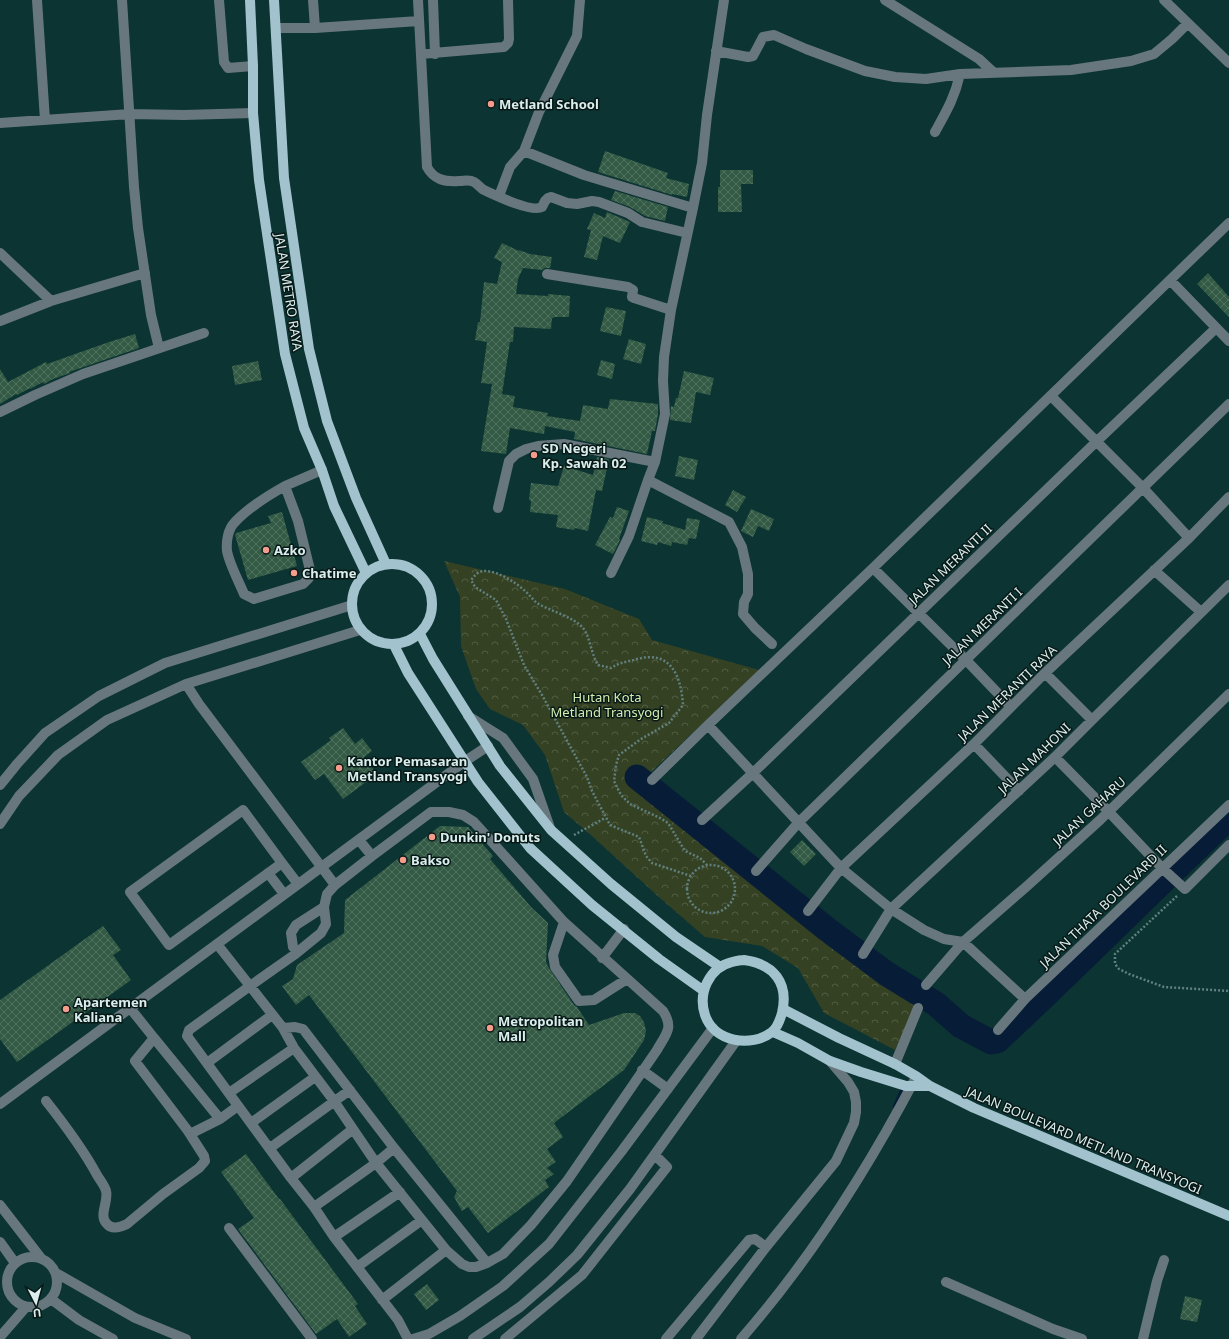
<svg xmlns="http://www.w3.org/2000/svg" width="1229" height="1339" font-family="'Noto Sans',sans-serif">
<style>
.forest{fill:url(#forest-crowns)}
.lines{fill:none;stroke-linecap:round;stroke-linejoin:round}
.stream{stroke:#071d37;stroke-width:4}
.river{stroke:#071d37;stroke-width:25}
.building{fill:url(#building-cross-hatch)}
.path{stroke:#60817f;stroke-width:2.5;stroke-dasharray:2 2;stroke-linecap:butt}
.minor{stroke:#68777d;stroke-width:10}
.major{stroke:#a2c2cd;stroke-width:10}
.poi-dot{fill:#f59d8d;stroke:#081817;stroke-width:1.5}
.labels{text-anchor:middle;stroke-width:3;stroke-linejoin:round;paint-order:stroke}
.poi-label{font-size:13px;font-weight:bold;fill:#daefed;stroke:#081817;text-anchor:start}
.street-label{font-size:13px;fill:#daefed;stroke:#081817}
.park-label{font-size:13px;fill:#d4eeaf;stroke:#081817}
</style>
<defs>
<pattern id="forest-crowns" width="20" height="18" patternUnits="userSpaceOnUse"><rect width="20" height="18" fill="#354123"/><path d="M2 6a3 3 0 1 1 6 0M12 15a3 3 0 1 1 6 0" fill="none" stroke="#525d43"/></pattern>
<pattern id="building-cross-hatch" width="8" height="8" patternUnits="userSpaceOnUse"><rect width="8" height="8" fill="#335a44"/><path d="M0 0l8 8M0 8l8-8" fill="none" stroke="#50725f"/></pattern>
</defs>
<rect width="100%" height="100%" fill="#0b3432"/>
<path class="forest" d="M444,561L565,589L639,619L652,640L759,670L634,788L919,997L895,1050L824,1013L798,968L762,946L705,937L660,898L592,836L564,812L545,755L523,725L490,709L476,689L461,646L460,597Z"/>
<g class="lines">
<path class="stream" d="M895,1106L904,1086"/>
<path class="river" d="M637,777L828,930L887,974L936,1004L961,1026L991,1042L997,1041C1076,968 1151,891 1229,818"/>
</g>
<path class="building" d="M605,151L668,173L666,178L689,184L687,197L672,194V195L598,172Z
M720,170H753V184H741L742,212H718V187H720Z
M615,191L668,207L665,221L645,216L630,207L611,200Z
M607,212L630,222L620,243L603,236L597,260L584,257L591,230L587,229L594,213L605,218Z
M502,243L519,251V250L530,254L552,257L550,268H545L542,270L523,268L518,279L516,294L548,296V294L570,296L569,317H554V318H552L551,329L514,327L513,342H510L502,394L515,396L513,407L548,413L547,416L580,421L583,405L608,409L610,399L658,404V414L655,431H652L647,454L574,439L575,432L545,426L544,434L510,428L506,454L481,451L492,384L481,383L487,342L475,340L478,322H480L484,282L497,284L502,262L494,258Z
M1208,273L1229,297V317L1197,284Z
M606,307L626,311L621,336L600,331Z
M135,334L139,348L69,372L70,373L53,379L44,384L43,382L30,389V388L17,395L16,394L0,404V369L8,382L46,362L47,364L109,342Z
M629,339L646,344L641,364L623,359Z
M601,360L615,364L612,379L597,375Z
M258,361L262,380L235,385L232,366Z
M684,371L714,378L710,395L696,392L691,423L670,420L671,406L674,407L676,398H678Z
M679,456L698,460L694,480L675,476Z
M597,457L609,459L602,491L596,490L588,531L575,528L574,530L556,527L558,515L530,512L531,501L529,500L531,483L558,486L564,466L593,475Z
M733,490L746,497L737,512L725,505Z
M617,507L629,511L619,539L620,540L613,554L595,545L610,517L613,518Z
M751,509L774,519L769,531L758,526L753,537L741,531Z
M282,512L297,566L248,580L235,535L236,533L271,523L268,516Z
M647,517L663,521L662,523L685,530L687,518L700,520L696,539L689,538L687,545L672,542L671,546L658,542L657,545L641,541Z
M343,728L355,744L362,738L372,751L364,757L377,774L343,799L324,774L315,780L301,762L331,740L329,738Z
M440,826L468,827L493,856L490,859L531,907L548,923L546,962L549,968L574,1005L577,1007L589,1025L624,1013H635L640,1016L644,1022L646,1031L644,1040L624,1070L554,1123L563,1137L547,1149L556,1162L547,1168L554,1174L545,1180L549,1187L488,1233L468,1207L462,1211L454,1197L457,1191L309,995L296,1005L282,986L293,979L297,965L344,933L345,900Z
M802,840L816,854L804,866L790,852Z
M103,926L121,950L113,955L131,980L17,1062L0,1039V1000Z
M246,1154L279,1199H280L358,1304L355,1306L367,1324L349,1337L337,1319L316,1334L238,1229L254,1218L221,1172Z
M427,1284L439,1300L426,1310L414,1294Z
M1185,1296L1202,1300L1197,1322L1180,1319Z"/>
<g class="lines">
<path class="path" d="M574,835L605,818
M687 889a24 24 0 1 1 48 0a24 24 0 1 1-48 0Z
M691,876L652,863L646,856L639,837L610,825L592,791L587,777L542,695L524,665L506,619L496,600L475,587L471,580C474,577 476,573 480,572C492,567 515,582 524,590C529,594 532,599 537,603C550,611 574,617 583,628C590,636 591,654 598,665L611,668C620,662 627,662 637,659C671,650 681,676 683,705L669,723L641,739L619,755L616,765L614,781L621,795L630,804L660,818L668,823L685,851L700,858L708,866
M1177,896L1115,954V964L1119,969L1129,974L1164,987L1229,991"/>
<path class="minor" d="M37,0L45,120
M122,0L134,187L138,228L151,315L159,348
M219,0L224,62L228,68L253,66
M313,0L315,28
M418,0L427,167C434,180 445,182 459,181C464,181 469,179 474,182C478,184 480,188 484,190C495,195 532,213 542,207L545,201L548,198L551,197L567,203L577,204L592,201L599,202L628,213L642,222L687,233
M433,0L435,54
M885,0L979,59L993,72
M1164,0L1229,63
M276,28H315L419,21
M716,51L748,57L753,56L763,37L774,35L806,49L865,71L895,77L926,79L960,74L1071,70L1131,61L1154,54L1172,39L1187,24
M421,54L504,47L508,43L509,39L508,0
M0,123L130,114L184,115L253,113
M935,132C946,112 955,97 960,74
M524,151L584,175L693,208
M499,196L510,167L524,151L539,112L577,36L580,0
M0,253L51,301
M547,274L628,287L633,290L632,297L634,298L671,310
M1170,280L1229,223
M0,321L51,301L145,273
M1051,396L1143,488L1189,538
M0,412L35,395L83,374L204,333
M648,480L729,522L742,547L748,574V594L744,602L743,614L755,628L772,644
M285,486C269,495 248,508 235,522C228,529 226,541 227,551C229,563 239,582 244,594L254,599L303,584L309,578L310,570L298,521L285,486L322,470
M498,508L509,461L516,454L526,449L538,446L564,444L655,462
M873,568L966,660L1011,707
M1154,570L1201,612
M611,573L629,536L648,480L655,462L665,414L663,381L664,357L671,310L693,208L702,163L707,115L724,0
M1045,673L1092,720
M186,684L199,704L335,885
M468,716L503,738L533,779L550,828
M708,725L841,868L891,909L924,930L944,939L963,942L1025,999
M974,744L1019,791
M1055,757L1108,811L1162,868L1185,889L1229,845
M652,780L708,725L873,568L1170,280L1229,341
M0,785L17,764L45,733L99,696L165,663L352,605
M243,810L282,863L169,945L130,892Z
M702,820L753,773L1096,442L1216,328
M0,824L19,796L58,755L107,720L186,684L360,630
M359,840L372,856
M282,863L298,884
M756,871L799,822L1229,404
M268,873L284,894
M808,911L841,868L974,744L1045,673L1189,538L1229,497
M564,922L553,955L555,967L579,1001L594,1000L627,979
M217,944L250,986L294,955L321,933L326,924L324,907L327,894L335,885L372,856L431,812H449L463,815L474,822L564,922L663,1011C674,1028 666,1034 657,1050L567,1181L531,1225L503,1254L487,1263L476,1267H469L462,1264L446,1250L376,1163L334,1101L294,1048L283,1028L250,986L189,1030L187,1036L291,1178L314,1207L334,1237L398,1320L408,1339
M293,947L291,933L296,925L324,907
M863,954L891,909L1055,757L1092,720L1229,585
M602,958L624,929
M926,985L963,942L1026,887L1100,820L1229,694
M283,1028L295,1027L303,1029L394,1148L376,1163L314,1207
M998,1030L1025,999L1229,805
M154,1038L220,1119L190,1134
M207,1063L272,1015
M895,1064L918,1008
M642,1070L668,1089
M229,1093L294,1048
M46,1101C65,1125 83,1149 97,1175C100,1180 105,1186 106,1191C109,1201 98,1216 107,1224C112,1230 121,1227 127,1224L163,1194L199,1168L205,1161L204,1156L188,1131L135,1061L154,1038L130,1008
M0,1104L464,762L488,746
M220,1119L238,1106
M251,1123L315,1077
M270,1148L350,1090
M394,1148L487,1263
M291,1178L353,1129
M0,1205L41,1258
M229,1228L312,1339
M334,1237L400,1192
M0,1242L15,1263
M7 1282a25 25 0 1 1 50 0a25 25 0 1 1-50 0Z
M357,1267L422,1220
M56,1273L135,1318L186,1339
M946,1282L1053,1329L1082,1339
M51,1299L79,1320L113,1339
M382,1300L446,1250
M0,1337L26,1307
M413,1339L429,1334L460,1316L503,1286L549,1244L621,1152L713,1028
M473,1339L520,1307L549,1282L577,1255L630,1189L736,1041
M505,1339L582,1275L667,1167L655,1155
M666,1339L749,1240L755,1239L766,1247
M696,1339L766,1247L836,1161L854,1123L856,1112V1102L854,1092L848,1082L830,1061
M741,1339C810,1260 866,1172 915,1079
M1143,1339L1157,1281L1164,1260"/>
<path class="major" d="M250,0L253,66V113L259,180L285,354L304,428L322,470L334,506L366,573
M274,0L284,178L309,349L327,421L356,498L386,564
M352 604a40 40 0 1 1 80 0a40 40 0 1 1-80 0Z
M420,634L433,659L500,766L551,830L611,884L676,937L720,967
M394,645L408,673L478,782L530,848L592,905L659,959L704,991
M744,960C774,964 789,983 782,1013C780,1020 777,1028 772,1032C751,1048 714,1042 705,1015C698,994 708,968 732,962C736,961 740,960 744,960Z
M783,1009L839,1038L895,1064L916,1076L930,1086L974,1108L1229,1216
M773,1032L798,1043L830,1061L861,1072L906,1086H930"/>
</g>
<g class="poi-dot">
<circle cx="491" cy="104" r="4"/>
<circle cx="534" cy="455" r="4"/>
<circle cx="266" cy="550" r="4"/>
<circle cx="294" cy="573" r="4"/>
<circle cx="339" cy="768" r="4"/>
<circle cx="432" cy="837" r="4"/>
<circle cx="403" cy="860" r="4"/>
<circle cx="66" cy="1009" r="4"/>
<circle cx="490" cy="1028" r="4"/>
</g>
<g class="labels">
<g class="poi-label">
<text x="499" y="109">Metland School</text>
<text x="542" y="453">SD Negeri<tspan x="542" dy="15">Kp. Sawah 02</tspan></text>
<text x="274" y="555">Azko</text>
<text x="302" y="578">Chatime</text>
<text x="347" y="766">Kantor Pemasaran<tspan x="347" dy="15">Metland Transyogi</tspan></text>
<text x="440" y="842">Dunkin' Donuts</text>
<text x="411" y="865">Bakso</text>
<text x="74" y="1007">Apartemen<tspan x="74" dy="15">Kaliana</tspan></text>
<text x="498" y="1026">Metropolitan<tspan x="498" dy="15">Mall</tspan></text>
</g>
<g class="street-label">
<text transform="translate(289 292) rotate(81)" y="5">JALAN METRO RAYA</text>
<text transform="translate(950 564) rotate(-44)" y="5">JALAN MERANTI II</text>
<text transform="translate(982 626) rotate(-44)" y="5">JALAN MERANTI I</text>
<text transform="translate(1007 693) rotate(-44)" y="5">JALAN MERANTI RAYA</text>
<text transform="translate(1034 758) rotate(-44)" y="5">JALAN MAHONI</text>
<text transform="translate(1089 811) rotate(-43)" y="5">JALAN GAHARU</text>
<text transform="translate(1103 906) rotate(-44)" y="5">JALAN THATA BOULEVARD II</text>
<text transform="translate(1084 1140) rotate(23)" y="5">JALAN BOULEVARD METLAND TRANSYOGI</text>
</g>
<g class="park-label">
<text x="607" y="702">Hutan Kota<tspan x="607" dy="15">Metland Transyogi</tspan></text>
</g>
</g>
<g transform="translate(36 1303) rotate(174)" stroke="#081817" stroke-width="3" paint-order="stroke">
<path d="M0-3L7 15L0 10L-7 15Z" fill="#daefed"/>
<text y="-6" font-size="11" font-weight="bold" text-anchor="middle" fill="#daefed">U</text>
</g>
</svg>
